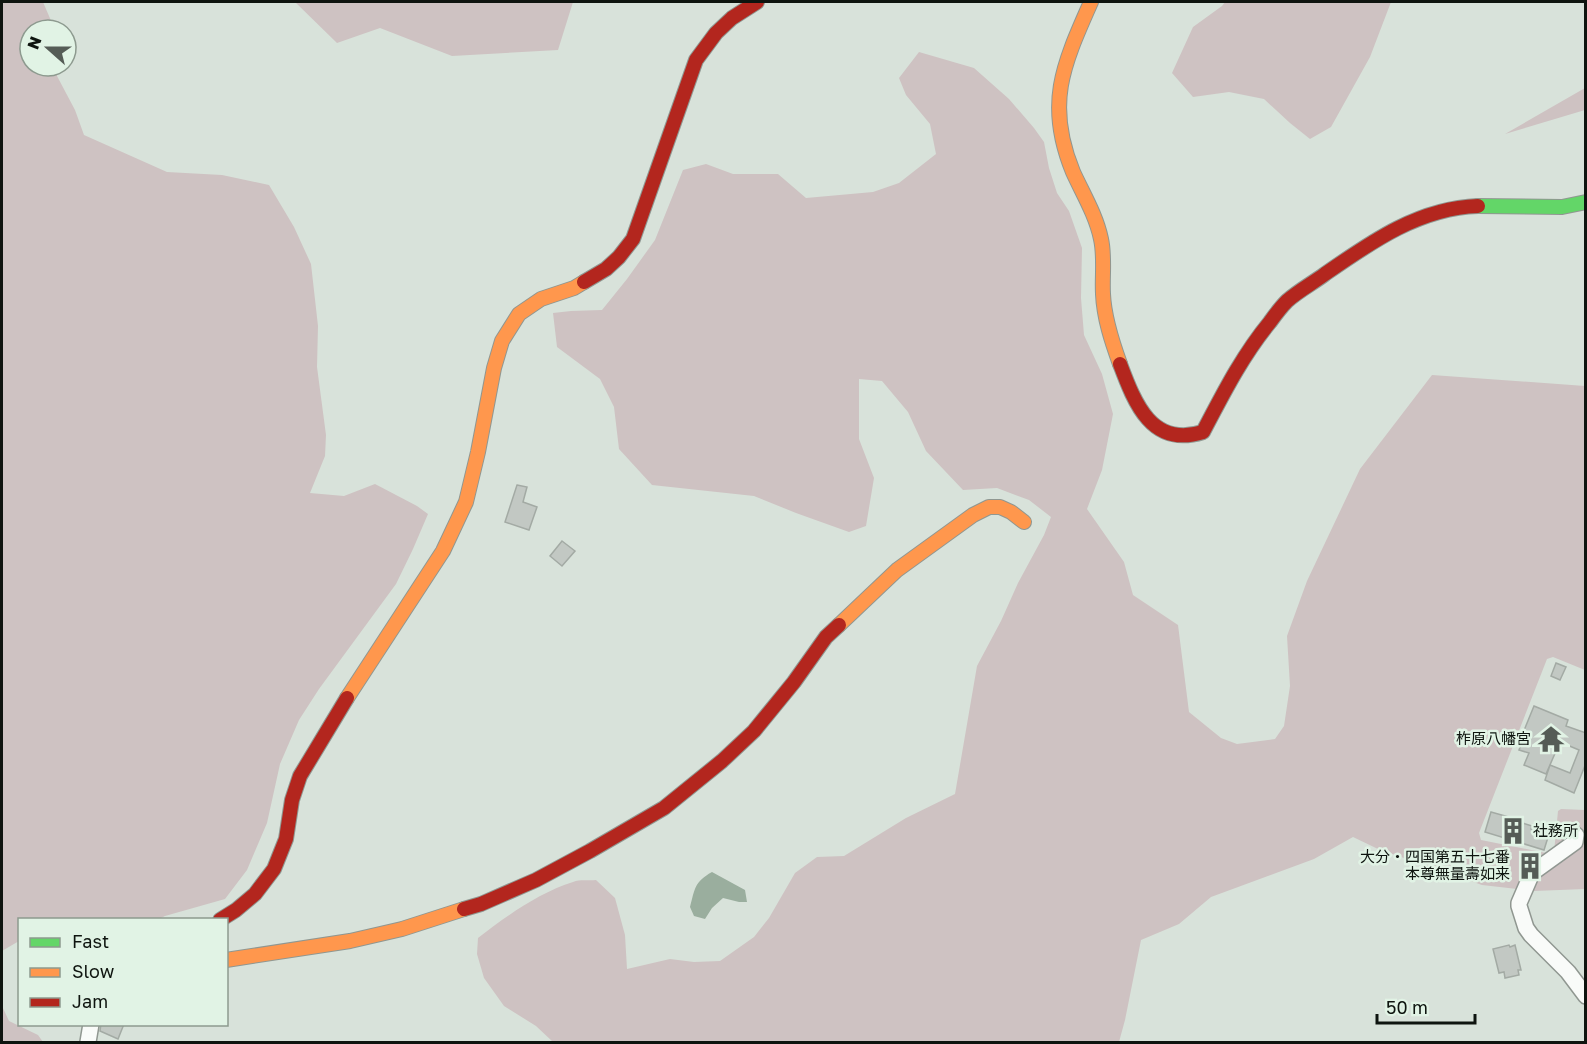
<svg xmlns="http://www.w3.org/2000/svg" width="1587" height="1044" font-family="'Golos Text','Noto Sans JP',sans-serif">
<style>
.green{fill:#cec2c2}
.water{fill:#9aae9e}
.building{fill:#c2c8c3;stroke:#a3aaa4;stroke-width:1.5}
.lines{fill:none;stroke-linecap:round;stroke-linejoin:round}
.street-casing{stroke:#909791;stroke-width:18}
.fast-casing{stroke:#909791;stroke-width:16}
.slow-casing{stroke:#909791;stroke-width:16}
.jam-casing{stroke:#909791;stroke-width:16}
.street{stroke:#f9fbf9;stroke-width:15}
.fast{stroke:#63d668;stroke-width:14}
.slow{stroke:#ff974d;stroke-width:14}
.jam{stroke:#b3261e;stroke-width:14}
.labels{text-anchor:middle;stroke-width:5;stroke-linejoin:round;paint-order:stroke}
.poi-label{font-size:15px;fill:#0e140f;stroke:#e1f3e5;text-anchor:end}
</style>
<rect width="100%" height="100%" fill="#d8e2da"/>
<path class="green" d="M2,2H43L55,30H30V66H57V76L75,110L84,135L167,172L222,175L269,185L294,227L311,264L318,326L317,367L326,435L325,456L310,493L344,496L375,484L417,506L428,514L413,549L396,584L319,689L299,720L280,764L267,823L247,870L225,899L165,916L159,919L20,920L19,941L2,951Z
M295,2H573L558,50L452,56L380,28L337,43Z
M1225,2H1391L1370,57L1331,127L1310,139L1290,123L1264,99L1229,92L1193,97L1172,73L1193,27L1222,6Z
M919,52L974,68L1009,99L1034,128L1044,142L1049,168L1057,193L1069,211L1082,248L1081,298L1084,335L1102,374L1113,414L1102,470L1087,509L1124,562L1133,595L1178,625L1189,712L1221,738L1237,744L1275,739L1284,726L1290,686L1287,636L1307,581L1360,469L1432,375L1585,386V670L1553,657L1547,659L1479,833L1481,840L1551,854L1554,852L1558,811L1561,809L1585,810V889L1534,891L1482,885L1378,849L1353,837L1314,859L1211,897L1179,924L1141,940L1125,1020L1119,1042H553L536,1026L504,1006L484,978L477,954L478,938C505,917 540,892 573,882C580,879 589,881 596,880L615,898L625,935L627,969L670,959L694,962L720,961L754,937L769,918L795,873L817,857L844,856L906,818L955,794L977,666L1001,621L1018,583L1044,535L1051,517L1029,500L997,488L963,490L926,451L908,412L882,381L859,379V439L874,478L866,526L849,532L796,513L754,496L652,485L619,449L614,407L600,379L557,347L553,313L571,311L602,310L627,279L655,240L683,170L706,164L733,174H778L806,198L873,192L899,183L936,154L930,124L906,95L899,78Z
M1585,88V110L1505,134Z
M2,1006L9,1021L38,1035L43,1042H2Z"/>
<path class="water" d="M712,872L745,890L747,902H739L723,898L712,908L705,919L694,916L690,907C695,889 694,882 712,872Z"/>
<path class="building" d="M517,485L527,487L523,502L537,507L529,530L505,522Z
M562,541L575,551L562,566L550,556Z
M1556,663L1566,667L1560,680L1551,676Z
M1534,706L1568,720L1566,726L1586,733V763L1574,793L1545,780L1550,765L1570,773L1579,750L1560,742L1546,774L1524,765L1529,753L1519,750L1525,734L1523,733Z
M1491,812L1516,819V821L1532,826L1531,829L1549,834L1544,850L1485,832Z
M1509,945L1510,947L1515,945L1521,970H1518L1519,975L1505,978L1504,972L1499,973L1493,949Z
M101,1024H124L118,1039L100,1031Z"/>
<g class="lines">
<defs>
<path id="street" d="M1576,835L1575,842L1532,873L1519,903V906L1526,928L1531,935L1568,972L1586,996
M88,1042L91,1024"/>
<path id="fast" d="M1478,206L1562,207L1586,202"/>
<path id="slow" d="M1091,2C1063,65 1045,104 1073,172C1083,194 1096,215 1101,239C1105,257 1102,276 1103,294C1104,318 1112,342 1120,364
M839,625L897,570L973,515L989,507H1000L1011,512L1024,522
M347,698L443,551L466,502L478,452L494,368L502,341L519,314L541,299L574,288L584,282
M226,960L350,941L402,929L464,909"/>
<path id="jam" d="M584,282L606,269L619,257L633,239L696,60L716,33L732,18L757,2
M1120,364C1135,404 1152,448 1203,432C1223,394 1242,356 1270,322C1275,315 1281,307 1287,301C1298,291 1313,283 1325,274C1371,242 1419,208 1478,206
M464,909L481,904L536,880L590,851L664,808L722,761L754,731L794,682L826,637L839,625
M220,920L236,910L255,894L274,869L286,839L292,800L300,776L347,698"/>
</defs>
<use href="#street" class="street-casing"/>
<use href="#fast" class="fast-casing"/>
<use href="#slow" class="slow-casing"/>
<use href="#jam" class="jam-casing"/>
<use href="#street" class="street"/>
<use href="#fast" class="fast"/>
<use href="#slow" class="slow"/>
<use href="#jam" class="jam"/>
</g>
<defs>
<symbol id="temple-bare" viewBox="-9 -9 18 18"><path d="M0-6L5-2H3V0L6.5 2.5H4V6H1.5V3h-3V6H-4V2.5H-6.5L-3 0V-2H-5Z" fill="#555c56" stroke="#e1f3e5" stroke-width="2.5" paint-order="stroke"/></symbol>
<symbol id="building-bare" viewBox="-9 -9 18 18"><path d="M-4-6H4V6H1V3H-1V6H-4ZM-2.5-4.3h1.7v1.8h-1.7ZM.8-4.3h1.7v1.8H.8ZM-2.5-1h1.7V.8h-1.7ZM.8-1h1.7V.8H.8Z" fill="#555c56" stroke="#e1f3e5" stroke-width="2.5" paint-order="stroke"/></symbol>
</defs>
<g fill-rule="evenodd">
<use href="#temple-bare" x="1532" y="720" width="38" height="38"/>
<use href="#building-bare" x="1494" y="812" width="38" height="38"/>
<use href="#building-bare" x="1511" y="847" width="38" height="38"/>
</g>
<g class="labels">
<g class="poi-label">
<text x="1531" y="744">柞原八幡宮</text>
<text x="1533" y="836" text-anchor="start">社務所</text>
<text x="1510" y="862">大分・四国第五十七番<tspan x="1510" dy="17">本尊無量壽如来</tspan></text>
</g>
</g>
<rect width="1587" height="1044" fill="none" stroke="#0e140f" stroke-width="6"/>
<rect x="18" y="918" width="210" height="108" fill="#e1f3e5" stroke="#8d9a8f" stroke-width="1.5"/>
<rect x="30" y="938" width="30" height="9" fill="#63d668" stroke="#8d9a8f" stroke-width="1.5"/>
<text x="72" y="948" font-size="18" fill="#0e140f">Fast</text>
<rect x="30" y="968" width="30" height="9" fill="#ff974d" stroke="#8d9a8f" stroke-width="1.5"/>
<text x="72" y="978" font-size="18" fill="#0e140f">Slow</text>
<rect x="30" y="998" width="30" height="9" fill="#b3261e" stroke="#8d9a8f" stroke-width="1.5"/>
<text x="72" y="1008" font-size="18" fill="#0e140f">Jam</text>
<g transform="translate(48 48) rotate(291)"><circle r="28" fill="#e1f3e5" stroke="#8d9a8f" stroke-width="1.5"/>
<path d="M0-4.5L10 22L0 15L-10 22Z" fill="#555c56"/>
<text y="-9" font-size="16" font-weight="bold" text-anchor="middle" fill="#0e140f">N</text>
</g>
<path d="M1377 1014v9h98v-9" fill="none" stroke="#0e140f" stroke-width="3"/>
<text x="1386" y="1014" font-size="18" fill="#0e140f" stroke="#e1f3e5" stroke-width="4.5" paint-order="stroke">50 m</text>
</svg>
